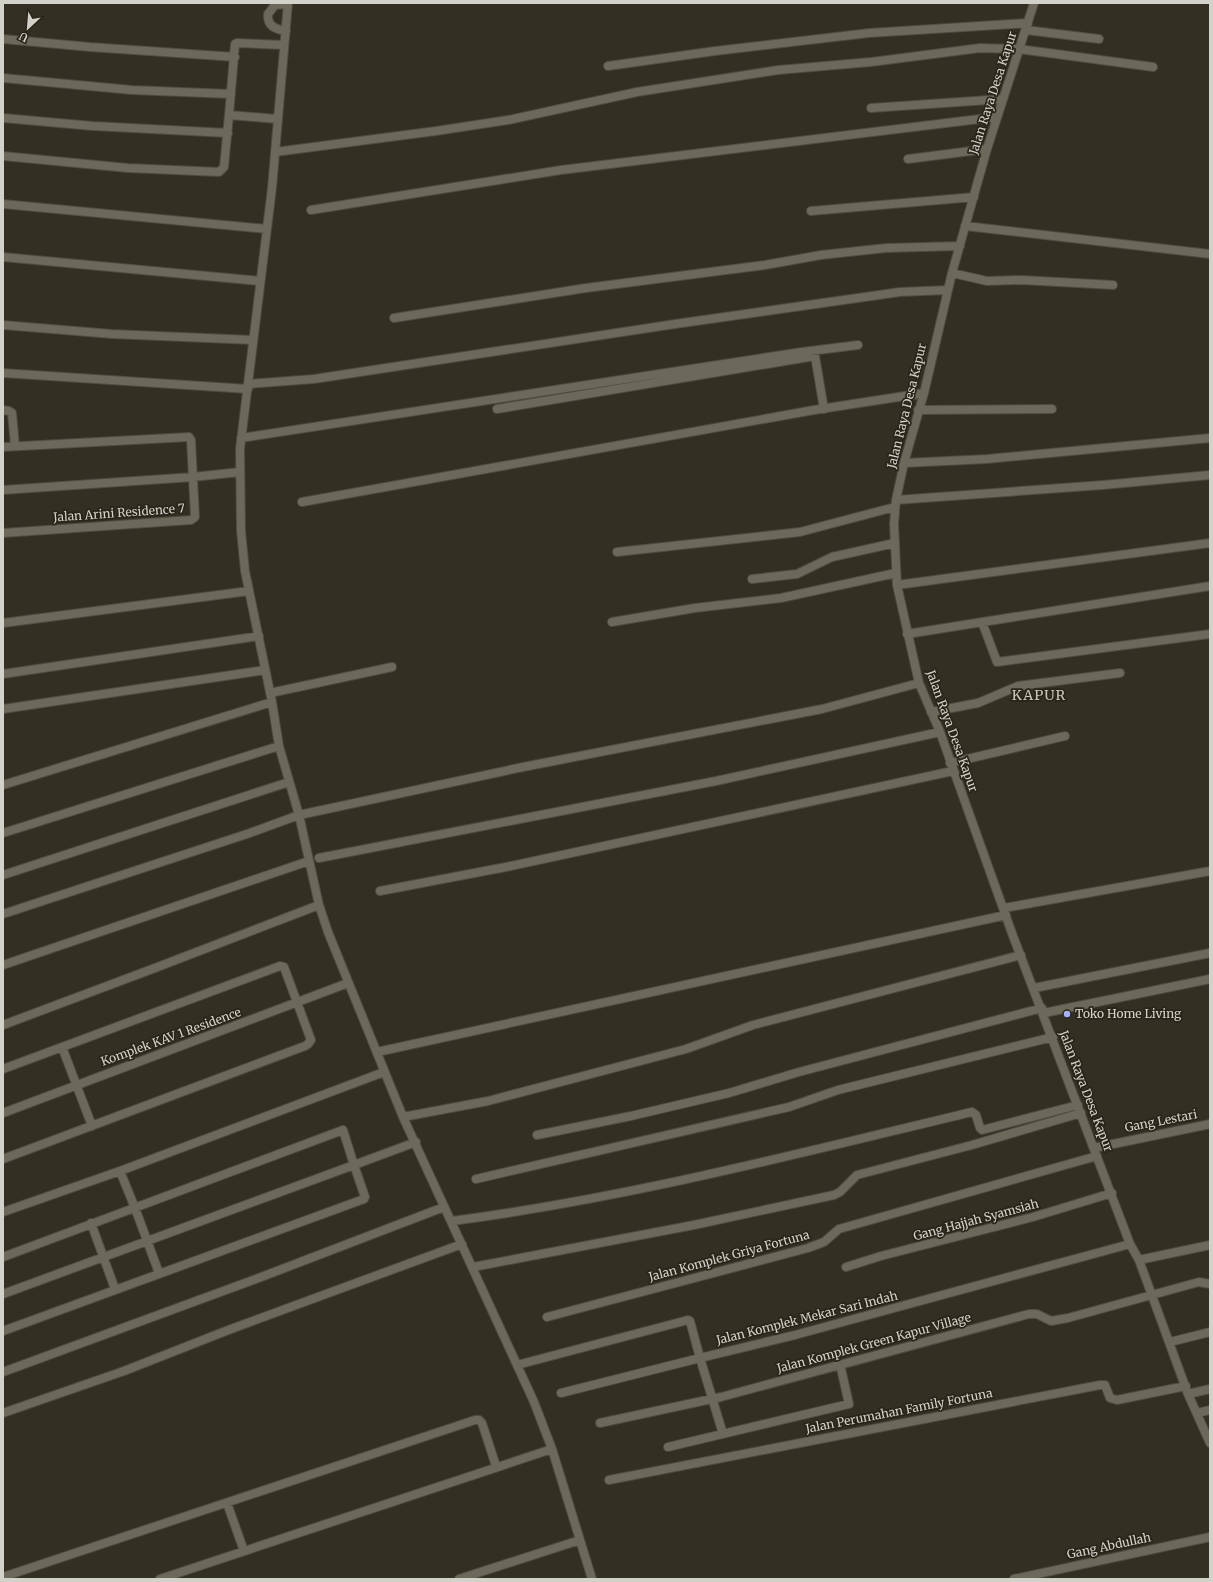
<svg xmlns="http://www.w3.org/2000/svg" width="1213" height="1582" font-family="Merriweather,serif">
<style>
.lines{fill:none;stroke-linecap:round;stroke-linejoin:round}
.minor-casing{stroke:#4e4b41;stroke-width:10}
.minor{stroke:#6c685a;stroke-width:8}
.poi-dot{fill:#a6b1fc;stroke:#292619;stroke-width:1.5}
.labels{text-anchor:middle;stroke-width:3.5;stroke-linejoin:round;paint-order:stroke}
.street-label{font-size:12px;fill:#d3d2ca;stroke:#292619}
.poi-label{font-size:12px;fill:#d3d2ca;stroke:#292619;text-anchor:start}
.quarter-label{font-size:14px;letter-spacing:1px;fill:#cac7b7;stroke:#292619}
</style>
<rect width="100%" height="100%" fill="#332f23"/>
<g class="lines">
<defs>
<path id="minor" d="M288,3L272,188L240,449L241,531L245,571L272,702L279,746L299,815L319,905L328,932L403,1117L534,1402L552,1449L592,1579
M1034,3L987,149L952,273L924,393L904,463L896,500L894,524L897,585L919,683L940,732L1013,936L1130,1244L1139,1260L1188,1394L1210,1443
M1026,30L1099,39
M286,31C275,29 267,26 268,14L275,5L288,4
M3,39L90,47L235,57
M608,66L715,51L869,33L1028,23
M3,78L132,90L231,94
M871,108L1003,99
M3,118L93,126L228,133
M277,119L229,115L235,44L237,43L284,45
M275,152L436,131L508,120L637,92L778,70L871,62L980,48L1019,49L1153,67
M3,156L128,168L219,172L224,167L229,115
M908,159L987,149
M3,204L267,229
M311,210L561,170L996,117
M811,211L974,197
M965,226L1210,254
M3,257L260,281
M952,273L987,281L1022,280L1113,285
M394,318L586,288L765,265L821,255L886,248L960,246
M3,325L112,334L253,340
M3,373L248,389
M248,384L314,379L675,324L900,292L948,290
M497,409L815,356L824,409
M3,410L9,411L12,413L15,446
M918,410L1052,409
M241,438L802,352L858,345
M3,447L189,437L191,440L195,517L191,520L3,533
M904,463L987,459L1210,438
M3,490L193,477L240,472
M896,500L1103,485L1210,475
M302,502L814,410L924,393
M617,552L800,532L895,507
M752,579L797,574L832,557L895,543
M897,585L1210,543
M612,622L695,608L781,598L896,573
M982,622L997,662L1210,634
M3,623L249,591
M907,634L1210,586
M3,674L259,636
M270,693L392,667
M3,709L265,670
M931,712L978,703L1018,686L1120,673
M950,763L1065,736
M3,785L272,702
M3,833L279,746
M319,858L716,781L940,732
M3,875L289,782
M380,891L506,867L953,771
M1004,908L1210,871
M3,914L250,833L299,815L523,767L822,709L919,683
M3,965L309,861
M1034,988L1210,953
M1044,1013L1210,979
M3,1025L155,968L319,905
M62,1047L92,1126
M377,1052L1006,915
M3,1069L280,966L284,967L311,1040L308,1044L305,1046L3,1159
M3,1113L348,983
M403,1117L488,1101L686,1049L753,1025L1021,955
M537,1135L631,1116L729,1093L799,1072L1042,1008
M1094,1148L1210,1124
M120,1171L135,1208L159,1273
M476,1179L789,1107L838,1090L1053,1037
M3,1212L120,1171L384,1072
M452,1221C628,1198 800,1153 972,1112L976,1115L980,1128L982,1130L1078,1105
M91,1223L115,1289
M3,1257L343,1130L354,1165L3,1294
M1139,1260L1210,1245
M473,1267L694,1225L834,1195L840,1192L857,1175L972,1145L1081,1113
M846,1267L881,1256L1033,1217L1112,1193
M547,1317L808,1248L824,1242L839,1229L1097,1156
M3,1331L364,1199L365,1197L354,1165L416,1142
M1170,1342L1210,1332
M517,1365L688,1320L690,1321L700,1358L795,1335L1130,1244
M3,1372L256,1279L444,1207
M561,1393L700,1358L723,1434
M1188,1394L1210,1389
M3,1413L124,1371L231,1329L462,1244
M1197,1413L1210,1410
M600,1423L721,1397L1029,1314H1037L1051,1321L1068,1318L1199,1282L1210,1284
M668,1447L849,1404L840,1364
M609,1480L1100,1385H1105L1110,1398L1117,1400L1186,1386
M227,1503L244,1551
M3,1577L475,1420H479L482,1423L496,1466
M160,1579L552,1449
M459,1579L580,1540
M1014,1579L1210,1537"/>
</defs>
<use href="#minor" class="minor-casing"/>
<use href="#minor" class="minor"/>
</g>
<circle class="poi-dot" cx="1067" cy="1014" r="4"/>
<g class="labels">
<g class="street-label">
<text transform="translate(993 93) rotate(-72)" y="4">Jalan Raya Desa Kapur</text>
<text transform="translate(907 406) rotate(-76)" y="4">Jalan Raya Desa Kapur</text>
<text transform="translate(119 513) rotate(-4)" y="4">Jalan Arini Residence 7</text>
<text transform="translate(952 731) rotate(70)" y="4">Jalan Raya Desa Kapur</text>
<text transform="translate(171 1037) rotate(-20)" y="4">Komplek KAV 1 Residence</text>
<text transform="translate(1086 1091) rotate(69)" y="4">Jalan Raya Desa Kapur</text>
<text transform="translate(1161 1121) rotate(-11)" y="4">Gang Lestari</text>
<text transform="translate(976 1220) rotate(-15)" y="4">Gang Hajjah Syamsiah</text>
<text transform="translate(729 1256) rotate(-15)" y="4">Jalan Komplek Griya Fortuna</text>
<text transform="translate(807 1318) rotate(-14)" y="4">Jalan Komplek Mekar Sari Indah</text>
<text transform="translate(874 1343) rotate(-15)" y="4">Jalan Komplek Green Kapur Village</text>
<text transform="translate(899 1411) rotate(-11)" y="4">Jalan Perumahan Family Fortuna</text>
<text transform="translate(1109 1546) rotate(-12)" y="4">Gang Abdullah</text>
</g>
<g class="poi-label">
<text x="1075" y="1018">Toko Home Living</text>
</g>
<g class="quarter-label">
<text x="1039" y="700">KAPUR</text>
</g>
</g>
<rect width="1213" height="1582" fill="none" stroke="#d3d2ca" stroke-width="8"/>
<g transform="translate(28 28) rotate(206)" stroke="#292619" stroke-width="3" paint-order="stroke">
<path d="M0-3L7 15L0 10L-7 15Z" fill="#d3d2ca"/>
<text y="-6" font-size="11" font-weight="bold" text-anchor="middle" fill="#d3d2ca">U</text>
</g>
</svg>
